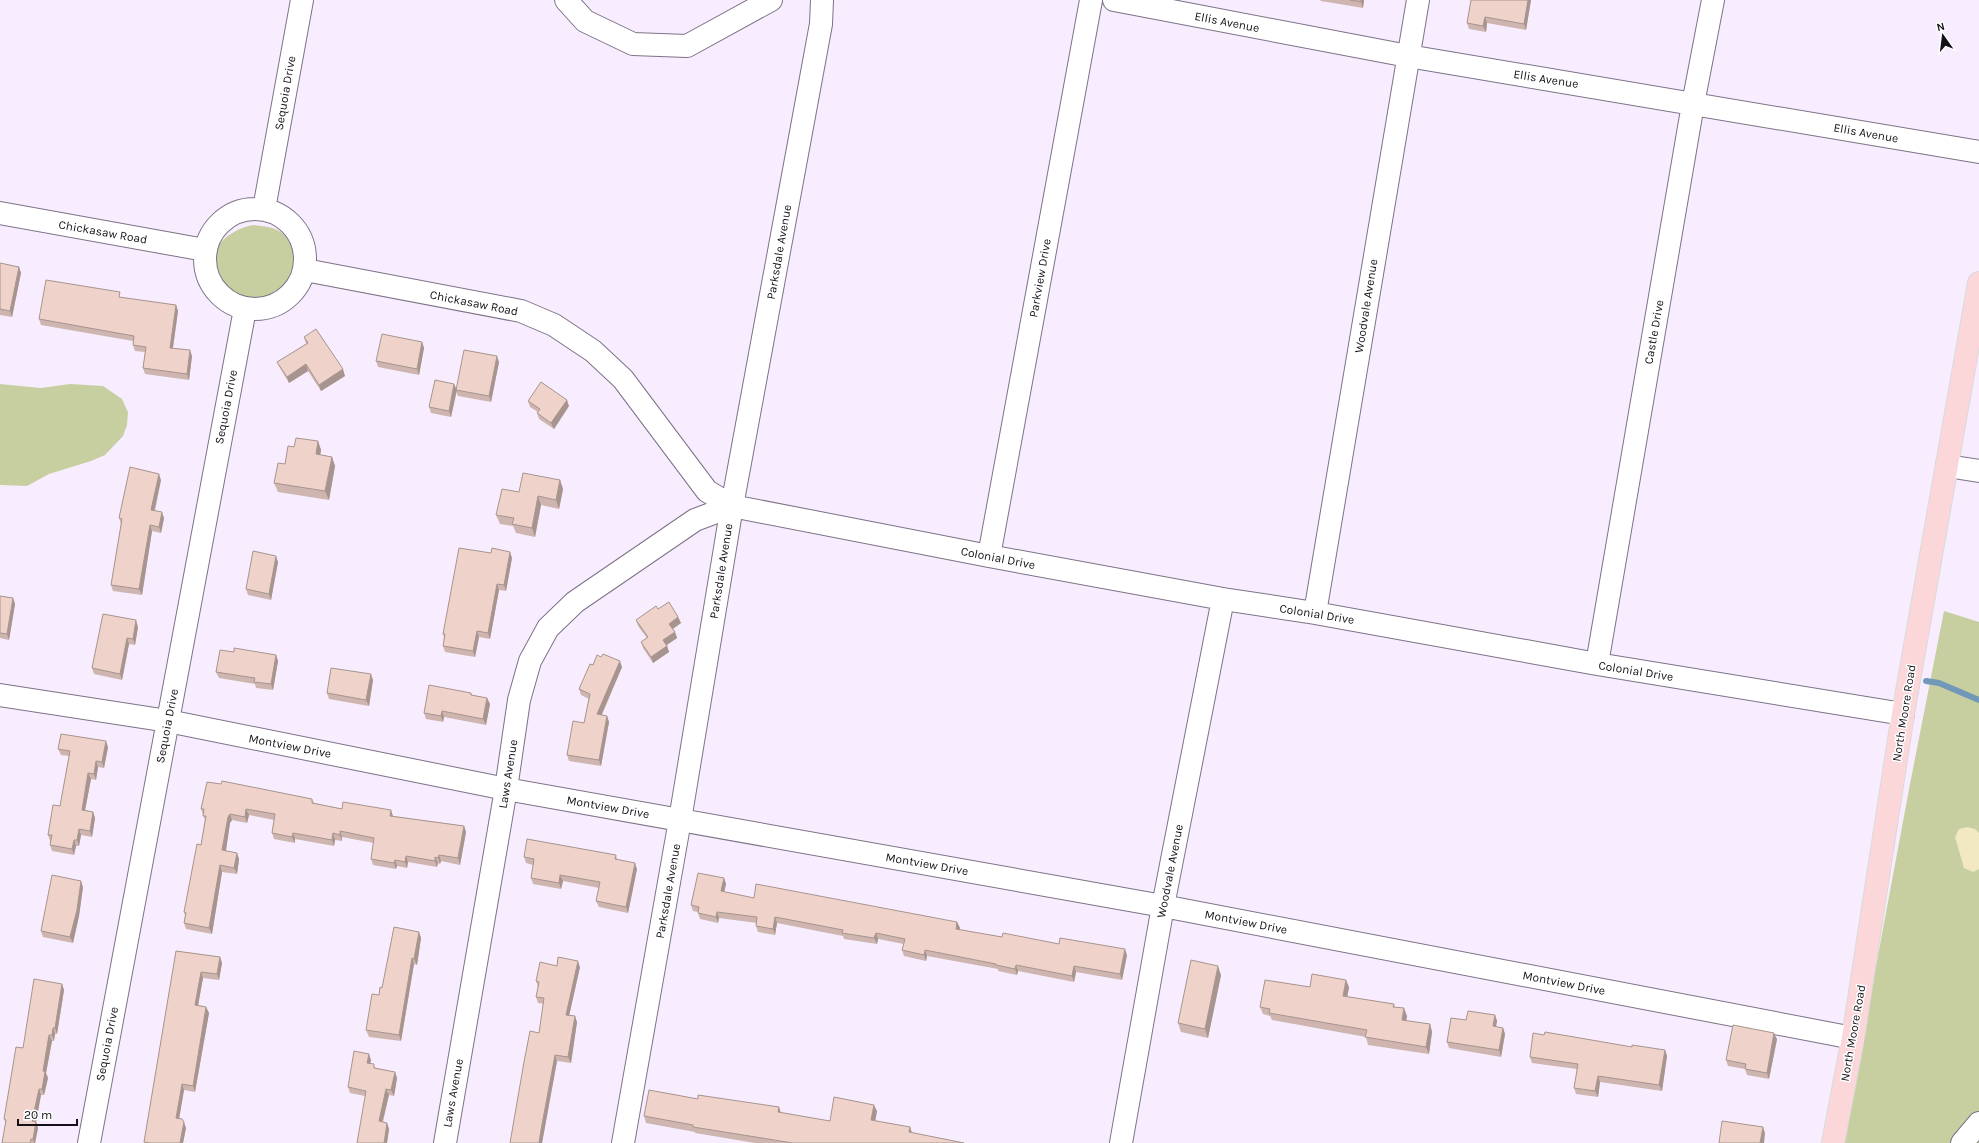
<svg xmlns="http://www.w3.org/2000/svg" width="1979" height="1143" font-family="Karla,sans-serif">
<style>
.green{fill:#c7cfa1}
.sand{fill:#f2e8c2}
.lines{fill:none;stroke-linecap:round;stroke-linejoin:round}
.stream{stroke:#7198b8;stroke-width:6}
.minor-casing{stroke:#7e7286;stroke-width:24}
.major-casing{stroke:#dad9da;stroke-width:24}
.minor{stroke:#fff;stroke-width:22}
.major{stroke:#fbd7da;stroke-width:22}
.wall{fill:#ceb5af}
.shaded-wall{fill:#a7948e}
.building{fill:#efd3cb;stroke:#a7948e}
.labels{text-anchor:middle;stroke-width:3;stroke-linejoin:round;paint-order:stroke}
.street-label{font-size:12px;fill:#151118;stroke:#fff}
</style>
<rect width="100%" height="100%" fill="#f7edff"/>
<path class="green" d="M253,225C260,226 270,226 277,230C298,240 298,272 284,289C282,292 277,293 274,295C254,306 230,296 219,278C202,251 228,230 253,225Z
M0,384L41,388L70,384L103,386L122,399L128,412L127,425L123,436L105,455L91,461L49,474L27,486L0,485Z
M1944,611L1979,622V1143H1843L1910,784Z"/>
<path class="sand" d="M1967,827L1975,829L1979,833V869L1973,872L1964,868L1955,837L1959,829Z"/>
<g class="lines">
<path class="stream" d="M1926,681L1939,683L1979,700"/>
<defs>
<path id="minor" d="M566,0L585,21L633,44L687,46L771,0
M1114,0L1408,56L1979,152
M264,209L302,0
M205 259a50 50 0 1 1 100 0a50 50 0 1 1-100 0Z
M0,213L205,250
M305,270L521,311L554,325L593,351L623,379L707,491L732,506L989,556L1223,599L1315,613L1597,664L1903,714
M1947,466L1979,471
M989,556L1091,0
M1315,613L1418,0
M1597,664L1693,104L1713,0
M0,695L168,721L506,789L1163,906L1853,1038
M89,1143L245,309
M445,1143L506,789L519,700L530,661L548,628L575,602L695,520L732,506
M623,1143L680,820L732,506L821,24L822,0
M1121,1143L1163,906L1223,599
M1962,1143L1979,1123"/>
<path id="major" d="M1833,1143L1853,1038L1903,714L1979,283"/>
</defs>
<use href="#minor" class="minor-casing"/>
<use href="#major" class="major-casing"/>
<use href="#minor" class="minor"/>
<use href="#major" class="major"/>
</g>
<path class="wall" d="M1320,0H1364L1363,8L1321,1Z
M1471,0H1531L1526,30L1487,23L1486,32L1469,29L1467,23Z
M0,263L19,267L21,273L12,317L0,315Z
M122,298L176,305L178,311L173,348L192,356L189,380L145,374L143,368L145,352L135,351L133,345V341L41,325L39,319Z
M304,337L345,376L321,391L308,371L289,383L280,368L277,362L306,344Z
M422,342L424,348L419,375L378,367L376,361Z
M499,362L491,402L458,396L456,391L451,417L431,413L429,407Z
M528,401L569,406L554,429L539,419L537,413L538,412L530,407Z
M318,441L321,450L320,455L332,457L335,466L329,500L278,492L274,483L294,447Z
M161,480L155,511L164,518L161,533L152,531L142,595L113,591L111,585L121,524L119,518Z
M560,480L563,489L559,509L541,505L535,537L516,533L513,526L500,524L496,515L519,492Z
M512,558L506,591L499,590L490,639L479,637L475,657L445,652L443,646L444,638L443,634Z
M278,562L271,600L248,595L246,589Z
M0,596L13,598L15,604L9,640L0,638Z
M658,609L678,617L681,623L673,629L675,632L677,638L667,645L669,652L653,663L643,648L641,642L647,638L638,626L636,620Z
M138,627L135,645L129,644L122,680L94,674L92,668Z
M234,652L276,655L278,661L273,690L256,688L255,684L219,678L216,672Z
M593,665L622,667L602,715L607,716L609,722L601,766L569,761L567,755L584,723L589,699L581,695L579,689Z
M373,680L369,706L329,699L327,693Z
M471,693L472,695L487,698L490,704L486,725L444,717L443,722L426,719L424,713Z
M108,747L104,768L98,767L96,780L91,779L85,810L93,812L95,818L92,837L81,835L79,846H76L74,855L52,851L50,845V841L48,835L60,806L69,756L61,755L58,749Z
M221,784L312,799L314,803L342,809L464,826L466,832L460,865L441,861L440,864L438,863L437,867L408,862L407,868L397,866L396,869L373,865L371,859L374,843L342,837V841L335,840L334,846L295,839V843L274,839L272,833L274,820L249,815L247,823L232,820L230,823L226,851L237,853L239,859L237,874L222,872L212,934L186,929L184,923L185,916L184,912L201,845L205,820L201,809Z
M616,855L617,859L637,869L628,913L599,907L596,901L599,888L563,881L561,889L533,884L531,878L533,865L526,863L524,857Z
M724,878L726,884L724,892L754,898L957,922L960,928L959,930L1002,937L1059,944L1127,955L1122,980L1076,972L1074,982L1018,971L1017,975L998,971V969L927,956L926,961L904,956L902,950L904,944L878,939L877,944L844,939L843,936L777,923L775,935L758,932L756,926L757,923L719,918L718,923L700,919L698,913V912L693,911L691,905Z
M83,887L79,916L73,943L43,937L41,931Z
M419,932L421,938L417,965L414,964L401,1041L369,1037L366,1030L382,988Z
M176,951L220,957L222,963L219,980L203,978L198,1005L206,1007L209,1013L195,1092L184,1090L179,1119L186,1128L183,1143H145L144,1142Z
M557,966L580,967L569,1015L577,1022L571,1063L557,1061L542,1143H510L539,1033L544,1004L538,1003L536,997L538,987L536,981Z
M1221,975L1208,1038L1181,1032L1178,1023Z
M62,984L64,990L57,1034H55L54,1041H52L46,1073L48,1078L44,1095H41L36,1122L38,1128L35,1143H2L6,1124L4,1119L23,1048Z
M1310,987H1349L1347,997L1394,1004L1395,1007L1407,1016L1406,1021L1430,1024L1432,1032L1429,1054L1368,1045L1366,1037L1272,1020L1270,1016L1263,1014L1260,1007Z
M1495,1015L1497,1021L1496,1027L1503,1028L1505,1034L1501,1057L1449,1048L1447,1042L1466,1020Z
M1777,1039L1769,1079L1747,1075L1745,1069L1728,1066L1726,1060Z
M1632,1047L1665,1050L1667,1056L1662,1091L1600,1082L1598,1097L1576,1094L1574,1088L1577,1069L1532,1063L1530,1057Z
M371,1060L370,1063L376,1068L395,1072L397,1078L394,1096L389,1095L383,1122L387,1123L389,1129L387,1143L365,1096L350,1093L348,1087Z
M698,1099L779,1107L781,1113L830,1121L877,1111L875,1121L910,1127L912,1133L964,1143H755L695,1133V1132L646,1123L644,1116Z"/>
<path class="shaded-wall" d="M1361,0H1364L1363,8L1361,2Z
M1528,0H1531L1526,30L1524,24Z
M1485,17L1487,23L1486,32L1483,26Z
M19,267L21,273L12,317L10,311Z
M176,305L178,311L172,354L170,348Z
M422,342L424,348L419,375L417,369Z
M190,350L192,356L189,380L187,374Z
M497,356L499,362L491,402L489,396Z
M306,364L308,371L289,383L287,377Z
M343,369L345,376L321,391L319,385Z
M454,384L457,390L451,417L449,411Z
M567,400L569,406L554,429L551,423Z
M318,441L321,450L319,463L316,454Z
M332,457L335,466L329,500L325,491Z
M159,474L161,480L153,516L151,510Z
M560,480L563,489L559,509L556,500Z
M538,496L541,505L535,537L532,528Z
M162,512L164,518L161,533L159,527Z
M150,525L152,531L142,595L139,589Z
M510,552L512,558L506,591L504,585Z
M276,556L278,562L271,600L269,594Z
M497,584L499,590L490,639L488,633Z
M13,598L15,604L9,640L7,634Z
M678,617L681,623L671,630L669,624Z
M136,620L138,627L135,645L133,639Z
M477,631L479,637L475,657L473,651Z
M675,632L677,638L665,646L663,640Z
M127,638L129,644L122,680L120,674Z
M667,646L669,652L653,663L651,657Z
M276,655L278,661L273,690L271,684Z
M620,661L622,667L599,720L597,714Z
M371,674L373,680L369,706L366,700Z
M487,698L490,704L486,725L483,719Z
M442,711L444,717L443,722L441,716Z
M607,716L609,722L601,766L599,760Z
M106,741L108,747L104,768L102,762Z
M96,761L98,767L96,780L94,774Z
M88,773L91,779L84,816L82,810Z
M246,809L249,815L247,823L245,817Z
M391,810L393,816H390Z
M93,812L95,818L92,837L90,831Z
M230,814L232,820L230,823L225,856L222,850L228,817Z
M464,826L466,832L460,865L458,858Z
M79,829L81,835L79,846L77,840Z
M340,831L342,837V841L340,835Z
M293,833L295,839V843L292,837Z
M333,833L335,840L334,846L332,840Z
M74,840L76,846L74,855L72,849Z
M237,853L239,859L237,874L234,868Z
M439,855L441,861L440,864L438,858Z
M406,856L408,862L407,868L405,862Z
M435,857L438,863L437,867L435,861Z
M395,860L397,866L396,869L394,863Z
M635,863L637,869L628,913L626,907Z
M220,865L222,872L212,934L209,928Z
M560,875L563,881L561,889L559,883Z
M724,878L726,884L723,897L721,891Z
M81,881L83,887L79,916L73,943L70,937Z
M717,912L719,918L718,923L716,917Z
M775,917L777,923L775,935L773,929Z
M957,922L960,928L958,935L956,929Z
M419,932L421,938L417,965L414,959Z
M876,933L878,939L877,944L874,938Z
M1125,949L1127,955L1122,980L1120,974Z
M925,950L927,956L926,961L924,955Z
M220,957L222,963L219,980L217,974Z
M412,958L414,964L401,1041L399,1035Z
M578,961L580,967L568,1021L566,1015Z
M1016,965L1018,971L1017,975L1015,969Z
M1074,966L1076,972L1074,982L1072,976Z
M1218,966L1221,975L1208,1038L1205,1029Z
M201,972L203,978L197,1011L195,1005Z
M1346,980L1349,987L1346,1004L1343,996Z
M62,984L64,990L57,1034L55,1028Z
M206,1007L209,1013L195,1092L193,1086Z
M1404,1008L1407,1016L1405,1027L1402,1020Z
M1495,1015L1497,1021L1495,1032L1493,1026Z
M575,1016L577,1022L571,1063L568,1057Z
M1430,1024L1432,1032L1429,1054L1426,1047Z
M53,1028L55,1034L54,1041L52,1035Z
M1503,1028L1505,1034L1501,1057L1499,1050Z
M1774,1033L1777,1039L1769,1079L1767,1073Z
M49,1035L52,1041L46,1073L48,1078L44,1095L42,1089L43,1071Z
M1665,1050L1667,1056L1662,1091L1659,1085Z
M369,1054L371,1060L369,1069L367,1063Z
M555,1055L557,1061L542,1143H539L541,1130Z
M395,1072L397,1078L394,1096L391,1090Z
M1598,1076L1600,1082L1598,1097L1595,1091Z
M182,1084L184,1090L178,1125L176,1118Z
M39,1089L41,1095L35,1127L32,1121Z
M386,1089L389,1095L381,1127L379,1121Z
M874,1105L877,1111L874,1127L871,1120Z
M779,1107L781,1114L778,1112Z
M36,1122L38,1128L35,1143H34L33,1139Z
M184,1122L186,1128L183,1143H180Z
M387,1123L389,1129L387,1143H384Z
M910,1127L912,1133L909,1132Z
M1763,1127L1765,1133L1764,1143H1760Z"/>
<path class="building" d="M1350,0H1361V2Z
M1471,0H1528L1524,24L1485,17L1483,26L1467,23Z
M0,263L19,267L10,311L0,309Z
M46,280L120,292L119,297L176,305L170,348L190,350L187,374L143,368L146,347L133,345L134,336L39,319Z
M316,329L343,369L319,385L306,364L287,377L277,362L308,343L304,337Z
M382,334L422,342L417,369L376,361Z
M464,350L497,356L489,396L456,390Z
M435,380L454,384L449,411L429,407Z
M541,382L567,400L551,423L537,413L540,409L528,401Z
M296,438L318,441L316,454L332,457L325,491L274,483L278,463L285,464L288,446L294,447Z
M130,467L159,474L151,510L162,512L159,527L150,525L139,589L111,585L122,519L119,518Z
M523,473L560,480L556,500L538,496L532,528L512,524L514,518L496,515L502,489L519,492Z
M459,548L491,553L492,548L510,552L504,585L497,584L488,633L477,631L473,651L443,646L445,634H443Z
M253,551L276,556L269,594L246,589Z
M0,596L13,598L7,634L0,633Z
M669,602L678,617L669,624L675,632L663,640L667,646L651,657L641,642L648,637L636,620L656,606L658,609Z
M103,614L136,620L133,639L127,638L120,674L92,668Z
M234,648L276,655L271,684L254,682L255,678L216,672L220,650L234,652Z
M603,654L620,661L597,714L607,716L599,760L567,755L573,721L584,723L590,694L579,689L590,664L593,665L597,655L601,657Z
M331,668L371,674L366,700L327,693Z
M429,685L471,693V695L487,698L483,719L442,711L441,716L424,713Z
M61,734L106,741L102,762L96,761L94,774L88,773L82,810L93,812L90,831L79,829L77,840H74L72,849L50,845L52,835H48L53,805L60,806L70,751L58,749Z
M222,781L312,799V803L342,809L343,802L391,810L390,816L464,826L458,858L439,855L438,858L435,857V861L406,856L405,862L395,860L394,863L371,859L374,838L340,831V835L333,833L332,840L293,833L292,837L272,833L275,814L246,809L245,817L230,814L228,817L222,850L237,853L234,868L220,865L209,928L184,923L186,913L184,912L197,844L201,845L206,816H203L204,809H201L207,782L221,784Z
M527,839L616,855L615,859L635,863L626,907L596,901L600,882L560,875L559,883L531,878L534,859L524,857Z
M698,873L724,878L721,891L754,898L756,884L957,922L956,929L1002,937L1003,933L1059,944L1060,938L1125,949L1120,974L1074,966L1072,976L1016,965L1015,969L996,965V964L925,950L924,955L902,950L905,939L876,933L874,938L842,933L843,930L775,917L773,929L756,926L757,917L717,912L716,917L698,913L699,907L691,905Z
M52,875L81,881L77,910L70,937L41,931Z
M394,927L419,932L414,959L412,958L399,1035L366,1030L372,994L379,995L380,987L382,988Z
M176,951L220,957L217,974L201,972L195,1005L206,1007L193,1086L182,1084L176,1118L182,1119L184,1122L180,1143H150L144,1142Z
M558,957L578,961L566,1015L575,1016L568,1057L555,1055L541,1130L539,1143H510L524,1062L530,1031L539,1033L544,998L536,997L539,982L536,981L540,962L557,966Z
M1191,960L1218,966L1205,1029L1178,1023Z
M1312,974L1346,980L1343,996L1394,1004L1393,1007L1404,1008L1402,1020L1430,1024L1426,1047L1365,1037L1367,1030L1269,1013L1270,1009L1260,1007L1265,980L1310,987Z
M34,979L62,984L55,1028H53L52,1035H49L43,1071L45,1072L42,1089H39L32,1121L36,1122L33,1139H31L30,1143H2L6,1120L4,1119L16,1047L23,1048Z
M1468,1011L1495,1015L1493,1026L1503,1028L1499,1050L1447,1042L1451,1018L1466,1020Z
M1733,1025L1774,1033L1767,1073L1745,1069L1746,1064L1726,1060Z
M1545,1032L1632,1047V1045L1665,1050L1659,1085L1598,1076L1595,1091L1574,1088L1578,1064L1530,1057L1533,1033L1544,1035Z
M354,1051L369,1054L367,1063L374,1064V1068L395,1072L391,1090L386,1089L379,1121L387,1123L384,1143H357L366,1091L348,1087Z
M649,1090L698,1099V1095L779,1107L778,1112L830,1121L834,1097L874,1105L871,1120L910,1127L909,1132L964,1143H793L693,1127V1125L644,1116Z
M1722,1121L1763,1127L1760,1143H1719Z"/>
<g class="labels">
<g class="street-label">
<text transform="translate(1227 22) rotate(11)" y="4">Ellis Avenue</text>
<text transform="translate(1546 79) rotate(9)" y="4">Ellis Avenue</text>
<text transform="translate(285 93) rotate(-80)" y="4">Sequoia Drive</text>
<text transform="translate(1866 133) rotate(10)" y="4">Ellis Avenue</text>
<text transform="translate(103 232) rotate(10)" y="4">Chickasaw Road</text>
<text transform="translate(779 252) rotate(-80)" y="4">Parksdale Avenue</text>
<text transform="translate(1040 278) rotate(-80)" y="4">Parkview Drive</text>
<text transform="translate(474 303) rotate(11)" y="4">Chickasaw Road</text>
<text transform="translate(1366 306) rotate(-81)" y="4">Woodvale Avenue</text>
<text transform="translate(1654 332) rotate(-80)" y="4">Castle Drive</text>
<text transform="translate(226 407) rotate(-79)" y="4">Sequoia Drive</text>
<text transform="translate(998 558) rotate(11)" y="4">Colonial Drive</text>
<text transform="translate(721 571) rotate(-81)" y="4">Parksdale Avenue</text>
<text transform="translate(1317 614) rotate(9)" y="4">Colonial Drive</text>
<text transform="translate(1636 671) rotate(9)" y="4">Colonial Drive</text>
<text transform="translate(1904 713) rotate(-81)" y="4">North Moore Road</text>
<text transform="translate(167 726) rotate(-79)" y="4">Sequoia Drive</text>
<text transform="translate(290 746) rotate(11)" y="4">Montview Drive</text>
<text transform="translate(508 774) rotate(-81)" y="4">Laws Avenue</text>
<text transform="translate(608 807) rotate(10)" y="4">Montview Drive</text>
<text transform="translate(927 864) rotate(10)" y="4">Montview Drive</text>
<text transform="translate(1170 871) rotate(-79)" y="4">Woodvale Avenue</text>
<text transform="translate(668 891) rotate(-80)" y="4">Parksdale Avenue</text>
<text transform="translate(1246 922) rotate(11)" y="4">Montview Drive</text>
<text transform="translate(1564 983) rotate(11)" y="4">Montview Drive</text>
<text transform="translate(1853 1033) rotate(-80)" y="4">North Moore Road</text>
<text transform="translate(107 1044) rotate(-79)" y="4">Sequoia Drive</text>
<text transform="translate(453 1093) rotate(-80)" y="4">Laws Avenue</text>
</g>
</g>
<g transform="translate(1943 36) rotate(346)" stroke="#ffffff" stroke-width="3" paint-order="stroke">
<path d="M0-3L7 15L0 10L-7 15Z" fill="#151118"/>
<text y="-6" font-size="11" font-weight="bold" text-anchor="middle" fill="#151118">N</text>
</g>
<path d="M18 1119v6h59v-6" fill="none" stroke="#151118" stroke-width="2"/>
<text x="24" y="1119" font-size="12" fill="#151118" stroke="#ffffff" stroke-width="3" paint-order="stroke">20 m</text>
</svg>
